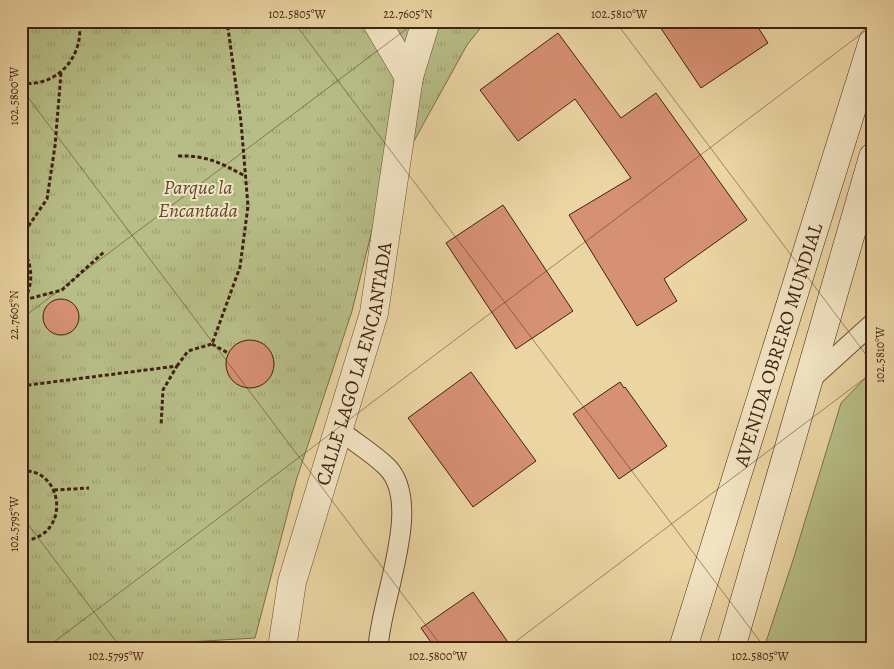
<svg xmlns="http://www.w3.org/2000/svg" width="894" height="669" font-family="Alegreya,serif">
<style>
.park{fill:url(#park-tufts);stroke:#7c6f4c}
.pitch{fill:#b7bd86;stroke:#7c6f4c}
.building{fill:#d69073;stroke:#402111}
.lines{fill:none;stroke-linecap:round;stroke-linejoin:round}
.service-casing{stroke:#6b4e36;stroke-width:21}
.minor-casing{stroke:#6b4e36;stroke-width:29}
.secondary-casing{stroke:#402111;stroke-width:29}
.path{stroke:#402111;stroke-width:3;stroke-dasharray:4 2.5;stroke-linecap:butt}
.service{stroke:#f2e4c3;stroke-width:19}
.minor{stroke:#f2e4c3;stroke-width:28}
.secondary{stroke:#f2e4c3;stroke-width:28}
.ticks{fill:none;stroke:#402111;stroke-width:1;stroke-opacity:0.45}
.labels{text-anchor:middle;stroke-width:4;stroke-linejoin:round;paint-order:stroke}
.park-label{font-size:20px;font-style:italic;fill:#5e482e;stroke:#f2e4c3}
.street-label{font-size:20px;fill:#402111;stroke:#f2e4c3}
.neatline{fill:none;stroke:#402111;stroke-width:2}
.ticks-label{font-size:12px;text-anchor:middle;fill:#402111}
</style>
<defs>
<pattern id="park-tufts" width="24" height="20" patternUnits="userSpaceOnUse" patternTransform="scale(1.25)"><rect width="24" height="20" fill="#b7bd86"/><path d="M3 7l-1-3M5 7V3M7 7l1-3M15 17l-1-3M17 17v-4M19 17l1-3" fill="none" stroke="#9ea273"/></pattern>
</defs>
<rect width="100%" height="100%" fill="#ebd5a3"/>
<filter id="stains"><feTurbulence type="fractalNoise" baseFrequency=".004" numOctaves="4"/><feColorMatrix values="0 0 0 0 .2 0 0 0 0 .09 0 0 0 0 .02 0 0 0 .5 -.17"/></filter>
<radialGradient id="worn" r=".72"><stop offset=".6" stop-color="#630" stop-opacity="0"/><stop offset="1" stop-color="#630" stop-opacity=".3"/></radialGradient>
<path class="park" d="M21,21H486L467,45L378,206L352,311L296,481L255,638L88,648H21Z"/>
<path class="pitch" d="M873,370V648H764L794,557L841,403Z"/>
<path class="building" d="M656,21H754L768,43L701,88Z
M558,33L621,118L656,93L747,220L664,279L677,301L637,326L569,215L631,178L575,99L518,141L480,90Z
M503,205L573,311L516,349L446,243Z
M43 317a18 18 0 1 1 36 0a18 18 0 1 1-36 0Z
M226 364a24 24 0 1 1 48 0a24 24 0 1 1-48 0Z
M471,372L536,461L473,507L408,418Z
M620,382L624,388L625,387L667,446L619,479L573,414Z
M473,592L512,648H435L421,628Z"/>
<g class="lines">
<defs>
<path id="service" d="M809,381L873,323
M338,429C354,442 373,453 387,467C424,504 380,601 378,648"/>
<g id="minor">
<path d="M376,21L409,77"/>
<path id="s1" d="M282,648L292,582L374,313L409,77L426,21"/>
</g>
<g id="secondary">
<path id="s2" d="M683,648L873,41"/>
<path d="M731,648L873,157"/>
</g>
</defs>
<use href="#service" class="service-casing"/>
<use href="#minor" class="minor-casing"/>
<use href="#secondary" class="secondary-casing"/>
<path class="path" d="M21,83C57,88 85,56 79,21
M178,156C206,155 221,163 245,176
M21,237L47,199L55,146L61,73
M21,246C33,263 35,287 21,304
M24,300L62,290L105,251
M212,344L228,353
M177,366L188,351L212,344L240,267L248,206L241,122L227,21
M21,386L177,366L163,390L161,426
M21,471C64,467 73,538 21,541
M54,490L89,488"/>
<use href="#service" class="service"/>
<use href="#minor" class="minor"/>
<use href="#secondary" class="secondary"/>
</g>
<path class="ticks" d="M293,21L765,648M615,21L873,364M21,88L443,648M21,319L417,21M21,515L121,648M46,648L873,25M507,648L873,372"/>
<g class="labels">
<g class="park-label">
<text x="198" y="194">Parque la<tspan x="198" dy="23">Encantada</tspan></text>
</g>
<g class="street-label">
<text dy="7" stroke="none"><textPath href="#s2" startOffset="318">AVENIDA OBRERO MUNDIAL</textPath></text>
<text dy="7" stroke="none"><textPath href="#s1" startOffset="294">CALLE LAGO LA ENCANTADA</textPath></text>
</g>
</g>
<rect width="894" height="669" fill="none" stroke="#ebd5a3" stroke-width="55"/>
<rect x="28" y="28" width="838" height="614" class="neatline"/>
<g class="ticks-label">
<text x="297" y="18">102.5805°W</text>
<text x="408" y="18">22.7605°N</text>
<text x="619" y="18">102.5810°W</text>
<text transform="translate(14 96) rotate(-90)" y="4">102.5800°W</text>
<text transform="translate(14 315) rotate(-90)" y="4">22.7605°N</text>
<text transform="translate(880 355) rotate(-90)" y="4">102.5810°W</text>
<text transform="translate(14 524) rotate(-90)" y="4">102.5795°W</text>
<text x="116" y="660">102.5795°W</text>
<text x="438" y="660">102.5800°W</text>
<text x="760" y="660">102.5805°W</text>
</g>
<rect width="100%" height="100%" filter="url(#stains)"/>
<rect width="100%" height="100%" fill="url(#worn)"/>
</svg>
